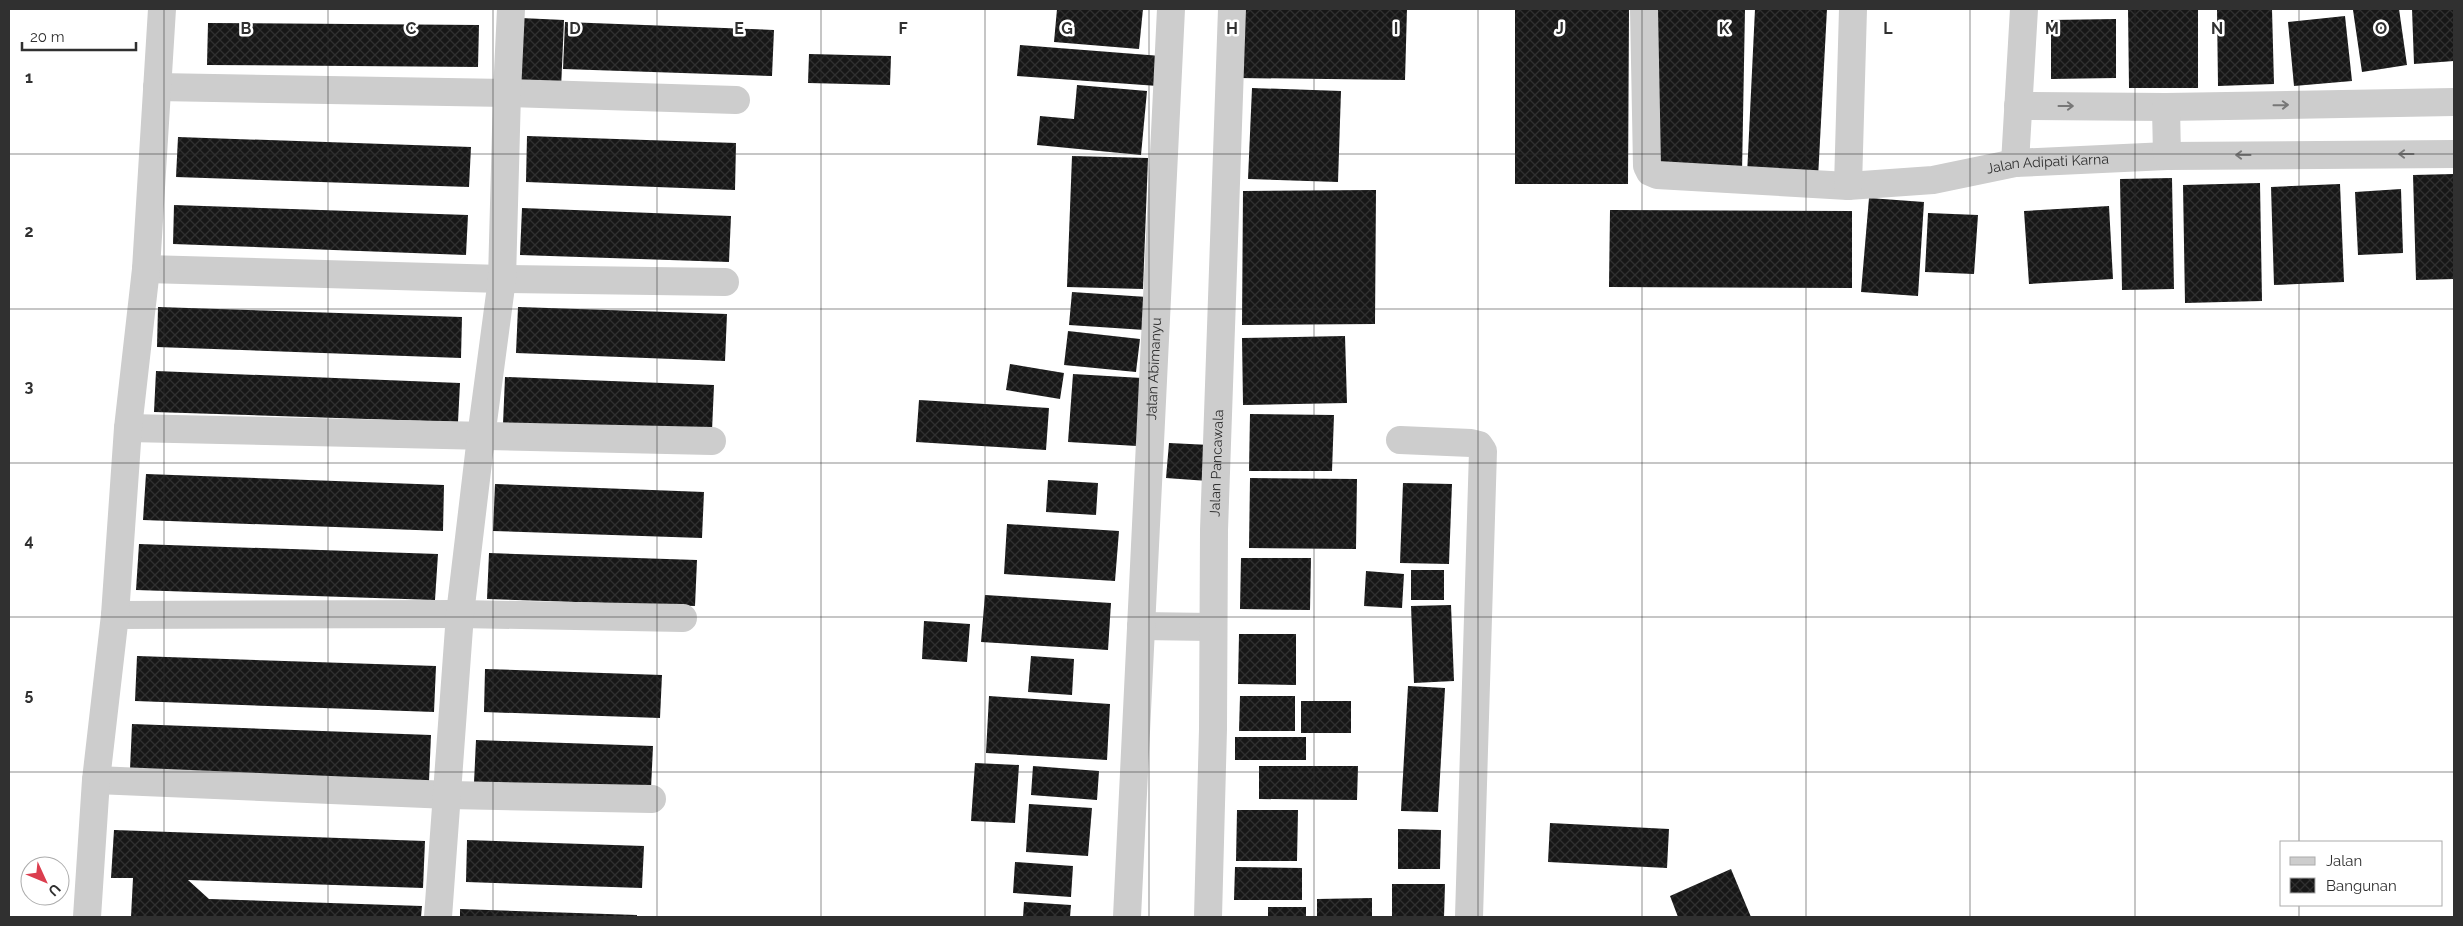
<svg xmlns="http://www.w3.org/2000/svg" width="2463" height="926" font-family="Raleway,sans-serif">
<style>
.building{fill:url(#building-cross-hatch)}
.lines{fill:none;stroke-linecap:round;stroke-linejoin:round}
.minor{stroke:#cdcdcd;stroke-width:28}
.oneway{stroke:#777}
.grid{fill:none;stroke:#303030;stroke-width:1;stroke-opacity:0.55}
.labels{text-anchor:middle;stroke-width:5;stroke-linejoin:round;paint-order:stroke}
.street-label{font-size:14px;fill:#303030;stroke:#fff}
.grid-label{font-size:16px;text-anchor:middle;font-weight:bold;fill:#303030;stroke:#fff;stroke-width:5;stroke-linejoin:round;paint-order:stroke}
</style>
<defs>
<pattern id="building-cross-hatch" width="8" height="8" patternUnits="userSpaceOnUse" patternTransform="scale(1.25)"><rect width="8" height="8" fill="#171717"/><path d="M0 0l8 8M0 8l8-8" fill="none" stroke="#303030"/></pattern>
</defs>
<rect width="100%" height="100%" fill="#fff"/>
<path class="building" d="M1057,9H1143L1139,49L1054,42Z
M1241,9H1407L1405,80L1239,78Z
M1515,9H1629L1628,184H1515Z
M1654,9H1745L1742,173L1651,172Z
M1755,9H1827L1818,178L1747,175Z
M2128,9H2198V88H2129Z
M2217,9H2272L2274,84L2218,86Z
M2363,9H2399L2407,65L2362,72L2353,10Z
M2412,9H2454V61L2414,64Z
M2345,16L2352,81L2294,86L2288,22Z
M521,18L564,20L561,89L518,87Z
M2116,19V78L2051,79V20Z
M565,22L774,30L772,76L563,69Z
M208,23L479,25L478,67L207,65Z
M1020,45L1161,56L1158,86L1017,76Z
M809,54L891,56L890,85L808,83Z
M1077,85L1147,91L1141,155L1037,145L1040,116L1074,119Z
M1252,88L1341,91L1338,182L1248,179Z
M527,136L736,143L735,190L526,182Z
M178,137L471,147L469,187L176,177Z
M1072,156L1148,158L1143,289L1067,287Z
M2454,174V279L2416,280L2413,175Z
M2172,178L2174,289L2122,290L2120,179Z
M2260,183L2262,301L2185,303L2183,185Z
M2340,184L2344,282L2274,285L2271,187Z
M2401,189L2403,253L2358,255L2355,192Z
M1376,190L1375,324L1242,325L1243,191Z
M1869,198L1924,202L1918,296L1861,292Z
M174,205L468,215L466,255L173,244Z
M2109,206L2113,279L2029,284L2024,211Z
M522,208L731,216L729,262L520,255Z
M1610,210L1852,211V288L1609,287Z
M1928,213L1978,215L1974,274L1925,272Z
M1072,292L1147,297L1145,330L1069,325Z
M158,307L462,317L461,358L157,347Z
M518,307L727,314L725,361L516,353Z
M1068,331L1140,339L1136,372L1064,365Z
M1345,336L1347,403L1243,405L1242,338Z
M1010,364L1064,373L1060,399L1006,390Z
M156,371L460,383L458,422L154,412Z
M1073,374L1142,378L1137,446L1068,442Z
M505,377L714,385L712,431L503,424Z
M919,400L1049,408L1046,450L916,442Z
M1250,414L1334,415L1332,471H1249Z
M1169,443L1210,445L1208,481L1166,478Z
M146,474L444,485L443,531L143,520Z
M1250,478L1357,479L1356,549L1249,548Z
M1048,480L1098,483L1096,515L1046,512Z
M1403,483L1452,484L1449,564L1400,563Z
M495,484L704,492L702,538L493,531Z
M1007,524L1119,531L1115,581L1004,574Z
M139,544L438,554L435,600L136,590Z
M489,553L697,560L695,606L487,599Z
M1241,558H1311L1310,610L1240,609Z
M1411,570H1444V600H1411Z
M1366,571L1404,574L1402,608L1364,606Z
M985,595L1111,603L1108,650L981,642Z
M1451,605L1454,681L1414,683L1411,606Z
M924,621L970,624L967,662L922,659Z
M1239,634H1296V685L1238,684Z
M137,656L436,666L434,712L135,701Z
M1031,656L1074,659L1072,695L1028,692Z
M485,669L662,675L660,718L484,712Z
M1408,686L1445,688L1438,812L1401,811Z
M989,696L1110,704L1107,760L986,753Z
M1240,696H1295V731H1239Z
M1301,701H1351V733H1301Z
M132,724L431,735L429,781L130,770Z
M1235,737H1306V760H1235Z
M476,740L653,746L651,789L474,783Z
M975,763L1019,765L1015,823L971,821Z
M1033,766L1099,771L1097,800L1031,795Z
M1259,766H1358L1357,800L1259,799Z
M1029,804L1092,808L1088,856L1026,852Z
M1237,810H1298L1297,861H1236Z
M1550,823L1669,829L1667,868L1548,862Z
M1398,829L1441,830L1440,869H1398Z
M114,830L425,841L423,888L188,880L209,899L422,906L421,917H131L133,878H111Z
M467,840L644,846L642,888L466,882Z
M1015,862L1073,866L1071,897L1013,893Z
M1235,867L1302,868V900H1234Z
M1731,869L1751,917H1678L1670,896Z
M1392,884H1445L1444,917H1392Z
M1372,898V917H1317V899Z
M1024,902L1071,905L1070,917H1023Z
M1268,907H1306V917H1268Z
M460,909L637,915V917H460Z"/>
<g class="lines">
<g class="minor">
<path id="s1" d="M1644,9L1647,166L1650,172L1657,175L1848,186L1933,180L2015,163L2167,156L2454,154"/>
<path d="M157,87L507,93L736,100"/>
<path d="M2018,106L2166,107L2454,102"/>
<path d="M2166,107L2167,156"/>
<path d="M2015,163L2024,9"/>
<path d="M1848,186L1853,9"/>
<path d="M146,269L502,279L725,282"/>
<path d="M128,428L712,441"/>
<path d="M1400,440L1471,443L1479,445L1483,451L1469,917"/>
<path d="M115,615L460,614L683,618"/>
<path d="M1141,626L1212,627"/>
<path d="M96,780L449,795L652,799"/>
<path d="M87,917L96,780L115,615L128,428L146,269L162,9"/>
<path d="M438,917L460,614L481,437L502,279L507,93L511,9"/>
<path id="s2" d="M1127,917L1171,9"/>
<path id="s3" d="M1208,917L1213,729L1214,530L1232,9"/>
</g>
</g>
<defs><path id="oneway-shaft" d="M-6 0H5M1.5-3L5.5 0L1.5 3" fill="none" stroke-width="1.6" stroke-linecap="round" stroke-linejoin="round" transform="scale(1.25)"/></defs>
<g class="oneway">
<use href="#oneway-shaft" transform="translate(2281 105) rotate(-1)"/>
<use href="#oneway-shaft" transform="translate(2066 106)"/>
<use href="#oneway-shaft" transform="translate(2406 154) rotate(180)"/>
<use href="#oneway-shaft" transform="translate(2243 155) rotate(180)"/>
</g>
<path class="grid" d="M164,9V917M328,9V917M493,9V917M657,9V917M821,9V917M985,9V917M1149,9V917M1314,9V917M1478,9V917M1642,9V917M1806,9V917M1970,9V917M2135,9V917M2299,9V842M9,154H2454M9,309H2454M9,463H2454M9,617H2454M9,772H2454M2299,905V917"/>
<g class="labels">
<g class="street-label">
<text dy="5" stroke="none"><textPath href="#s1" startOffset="564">Jalan Adipati Karna</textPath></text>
<text dy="5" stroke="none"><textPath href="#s2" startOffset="549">Jalan Abimanyu</textPath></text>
<text dy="5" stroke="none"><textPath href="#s3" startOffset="454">Jalan Pancawala</textPath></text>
</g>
</g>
<g class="grid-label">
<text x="246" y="34">B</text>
<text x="411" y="34">C</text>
<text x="575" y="34">D</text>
<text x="739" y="34">E</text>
<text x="903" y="34">F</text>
<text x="1067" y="34">G</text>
<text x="1232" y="34">H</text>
<text x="1396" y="34">I</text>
<text x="1560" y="34">J</text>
<text x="1724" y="34">K</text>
<text x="1888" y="34">L</text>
<text x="2052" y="34">M</text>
<text x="2217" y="34">N</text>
<text x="2381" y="34">O</text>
<text x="29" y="83">1</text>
<text x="29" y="237">2</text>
<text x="29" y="392">3</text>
<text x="29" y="546">4</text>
<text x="29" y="700">5</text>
</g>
<rect width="2463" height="926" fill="none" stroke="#303030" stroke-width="20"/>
<rect x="2280" y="841" width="162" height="65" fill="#ffffff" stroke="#acacac"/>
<rect x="2290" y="857" width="25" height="8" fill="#cdcdcd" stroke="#acacac"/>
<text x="2326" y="866" font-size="15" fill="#303030">Jalan</text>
<rect x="2290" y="878" width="25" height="15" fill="url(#building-cross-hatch)" stroke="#acacac"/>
<text x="2326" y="891" font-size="15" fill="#303030">Bangunan</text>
<g transform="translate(45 881) rotate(134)"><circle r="24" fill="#ffffff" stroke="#acacac"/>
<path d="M0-4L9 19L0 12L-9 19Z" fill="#db3d4e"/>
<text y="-8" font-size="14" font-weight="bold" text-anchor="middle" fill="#303030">U</text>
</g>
<path d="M22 42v8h114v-8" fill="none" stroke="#303030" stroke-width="2.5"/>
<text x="30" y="42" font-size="15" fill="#303030" stroke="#ffffff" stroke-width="4" paint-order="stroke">20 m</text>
</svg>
